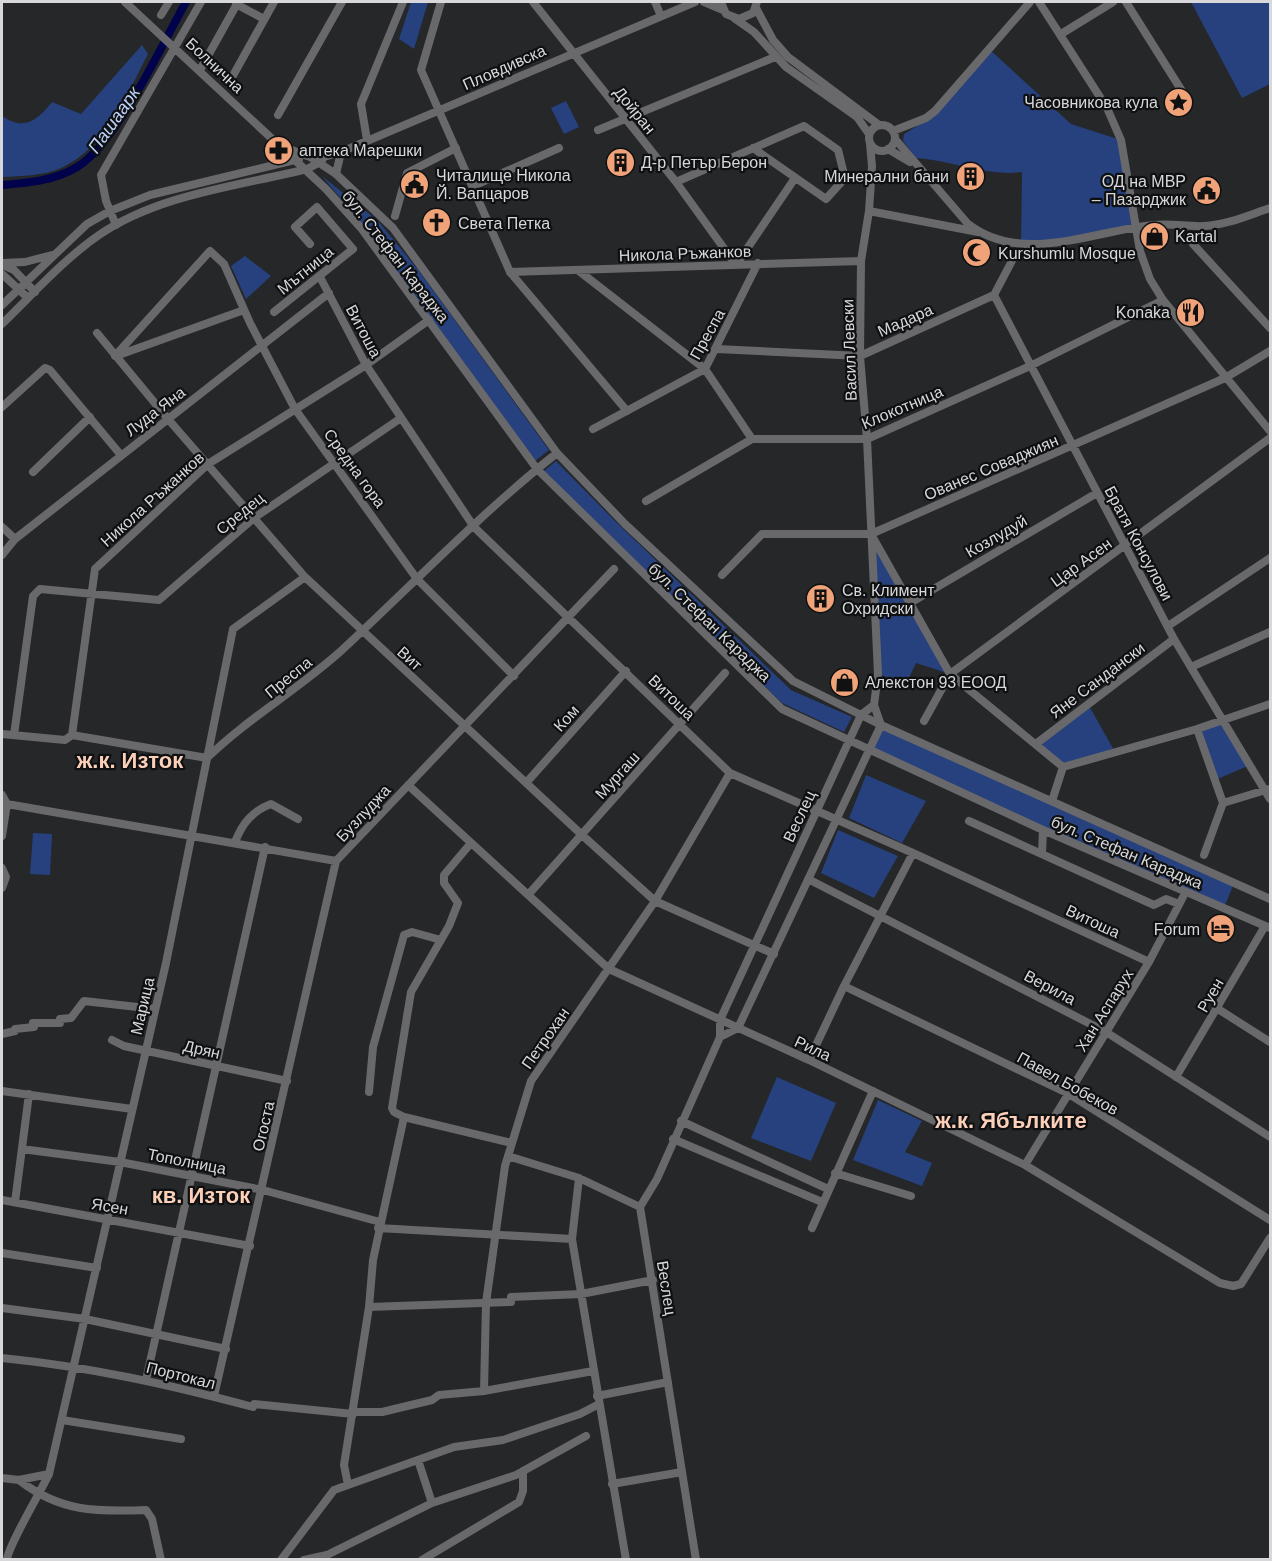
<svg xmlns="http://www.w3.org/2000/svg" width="1272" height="1561" font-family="Helvetica,sans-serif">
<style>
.green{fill:#26417e}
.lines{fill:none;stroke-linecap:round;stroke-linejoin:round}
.canal{stroke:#00024c;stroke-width:8}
.minor{stroke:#69696b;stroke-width:8}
.labels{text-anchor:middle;stroke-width:4.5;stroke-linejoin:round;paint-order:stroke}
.street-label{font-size:16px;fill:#d8d8da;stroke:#0f1011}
.poi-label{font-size:16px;fill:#d8d8da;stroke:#0f1011;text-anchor:start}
.water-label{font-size:18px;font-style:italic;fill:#bcd2fc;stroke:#0f1011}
.district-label{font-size:22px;font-weight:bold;fill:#fccfb8;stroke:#0f1011}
</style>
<rect width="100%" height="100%" fill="#252729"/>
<path class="green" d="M411,2H428L414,49L399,39Z
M1191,2H1270V84L1242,98Z
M142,45L148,54C127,94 106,148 61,168C43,176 21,176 2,177V116C24,131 37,121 52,102L81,114Z
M989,49L1071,124L1121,140L1136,228L1021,244L1022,172C987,177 951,160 916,158L903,141L904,134C944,112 962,84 989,49Z
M566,101L579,127L564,134L551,108Z
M322,176L378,221L419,271L549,450L535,461L368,231Z
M245,256L271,276L246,299L231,266Z
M556,461L612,518L791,690L852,717L844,732L782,703L543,472Z
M871,534L950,674L916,663L906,684L878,674Z
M1088,704L1115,752L1063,767L1037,743Z
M1223,720L1250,765L1215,780L1197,729Z
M881,725L1234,883L1224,908L869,749Z
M866,775L926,801L902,843L849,818Z
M838,830L898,856L874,898L821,873Z
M33,833L52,834L50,875L30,874Z
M777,1077L836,1103L811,1161L751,1138Z
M878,1100L922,1121L905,1152L932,1163L922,1186L853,1160Z"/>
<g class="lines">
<path class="canal" d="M2,185C27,183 54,181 77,167C117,143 162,44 186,2"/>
<path class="minor" d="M125,2L326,189L361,228L537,469L782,709L1043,830L1270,928
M441,2L421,70L510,272L627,411
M533,2L676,182L736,265L795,178
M655,2L661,16
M704,2L723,10
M721,2L726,14L739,19L753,13L757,2
M1039,2L1107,108L1121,140L1140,251L1150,279L1163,300L1270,431
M1126,2L1187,99
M236,4L264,19
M756,8L773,40L788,57L879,125
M161,15L169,2
M734,18L754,32L786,67L857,117L869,134
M1061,34L1113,2
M200,70L238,2
M230,81L274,2
M278,115L342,2
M869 138a13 13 0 1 1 26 0a13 13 0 1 1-26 0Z
M598,130L775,57
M893,131L926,118L935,111L1030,2
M895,139L968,224C1023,266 1094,230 1154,225C1171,223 1188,227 1204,226C1227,225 1249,215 1270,208
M367,140L361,104L403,2
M289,149L310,157L336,174L393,228L557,453L625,524L793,681L881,725L1270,899
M888,149L910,162
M311,157H324L341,152L695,2
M336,174L341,152
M676,182L804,126L838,150L845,178L826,199L753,148
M473,186L559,148
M869,211L978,232
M395,216L407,173L456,148
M116,225L106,201L101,175L201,2
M1193,244L1270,328
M2,263L25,262L52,255
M3,265L14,270L35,292
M579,271L705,369L752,439
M510,272L861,261
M2,274L28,298
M320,277L366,365L474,527L730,773L913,853L1149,962
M994,295L1174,639L1270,799
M994,295L1014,257
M2,305L87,224L110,211L150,195L299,159
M274,312L353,249L317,207L295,227L310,244
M2,324C33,294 64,259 99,235C159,194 239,186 307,169L322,161
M97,333L168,419L305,577L582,835L655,901L774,954
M716,349L860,356L994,295
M115,356L210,251L224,264L250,323L295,409L417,579L514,676
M116,356L244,310
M2,407L45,368L50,370L120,454
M593,429L705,369L758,263
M33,472L90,417
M646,501L752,439H867L1030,366L1163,300
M2,527L15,539
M872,536L950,674L1063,767
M2,555L15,539L329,293
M722,575L762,534H871L1225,378L1270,351
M910,603L1097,493
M1168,626L1270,558
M1191,667L1270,632
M924,721L950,674L1270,438
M1197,729L1223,803L1204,855
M2,734L65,740L72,735L207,758C248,718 299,689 342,650C413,584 481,513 557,453
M14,735L33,596L40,589L159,600L254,518L401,418
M72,735L95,569L208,464L366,365L429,320
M1037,743L1174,639
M526,783L626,671
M408,785L609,969L809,1060L1025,1165L1220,1283L1233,1286L1241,1284L1270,1238
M2,795L7,804L2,836
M1052,801L1063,767L1197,729L1270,704
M1223,803L1269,789
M7,804L336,861
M969,821L1154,905L1166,899L1179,904
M235,842C242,824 252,811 271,804L298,819
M1042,854L1043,830
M336,861L614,569
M2,868L6,877L2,888
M808,879L1106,1032L1270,1137
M528,895L725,673
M844,986L1069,1094L1270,1220
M1218,1009L1270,1042
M2,1034L15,1031V1029L34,1027L33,1023H60V1019L71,1018L84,1001L155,1009
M720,1037L738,1028L881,725L874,705L878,674L867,439L860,356L861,261L869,211L872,166L870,144
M112,1040L124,1046L287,1081
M809,1060L844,986L913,853
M1176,1077L1265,926
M2,1091L132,1109
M369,1092L373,1047L404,935L412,932L441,940
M404,1117L512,1143
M681,1121L828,1189
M673,1139L822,1202
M22,1149L120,1162L263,1190L380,1222
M508,1156L579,1178L640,1207
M1025,1165L1149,962L1183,897
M835,1173L911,1196
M579,1178L572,1239L626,1560
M2,1200L250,1246
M15,1202L29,1094
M378,1228L572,1239
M812,1228L873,1091
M2,1253L97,1268
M369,1307L511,1302V1297L581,1294L653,1280
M2,1308L85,1319L226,1349
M2,1358C90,1367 167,1384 253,1407L254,1404L353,1414
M146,1380L265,847
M484,1391L486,1303L505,1166L531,1081L655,901L730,773
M214,1396L336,861
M597,1396L668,1382
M354,1412H382L432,1400L439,1395L484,1391L593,1371
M62,1420L181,1439
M418,1460L432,1503
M2,1478L19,1480L49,1474
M19,1480C60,1512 96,1512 146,1510L152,1519L161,1560
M612,1484L682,1472
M348,1485L344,1465L369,1307L373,1260L404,1117L394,1112L392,1108L411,992L449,926L458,903L444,883V875L471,843
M7,1560C7,1548 42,1489 49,1474L166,963L233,629L305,577
M281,1560L334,1490L454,1447L503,1440L580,1414L599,1404
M304,1560L327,1555L432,1503L516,1475L586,1436
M422,1560L519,1502L523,1491V1471
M696,1560L640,1207L657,1179L720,1037V1020L861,715L874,705"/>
</g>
<defs>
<symbol id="sight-disc" viewBox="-11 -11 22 22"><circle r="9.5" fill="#f0a279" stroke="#0f1011"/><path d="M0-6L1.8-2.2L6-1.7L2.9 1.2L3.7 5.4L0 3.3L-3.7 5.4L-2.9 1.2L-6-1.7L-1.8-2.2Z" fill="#111"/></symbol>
<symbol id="pharmacy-disc" viewBox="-11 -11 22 22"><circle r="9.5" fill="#f0a279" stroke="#0f1011"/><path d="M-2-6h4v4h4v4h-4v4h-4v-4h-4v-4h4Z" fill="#111"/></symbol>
<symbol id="building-disc" viewBox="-11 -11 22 22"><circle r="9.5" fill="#f0a279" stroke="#0f1011"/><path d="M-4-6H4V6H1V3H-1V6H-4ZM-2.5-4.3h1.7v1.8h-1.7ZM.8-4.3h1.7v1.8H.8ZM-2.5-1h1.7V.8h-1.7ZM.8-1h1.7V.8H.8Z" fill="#111"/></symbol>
<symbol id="civic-disc" viewBox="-11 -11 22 22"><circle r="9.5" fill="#f0a279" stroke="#0f1011"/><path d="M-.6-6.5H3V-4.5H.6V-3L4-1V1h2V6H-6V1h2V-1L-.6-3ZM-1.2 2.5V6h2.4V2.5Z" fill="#111"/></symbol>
<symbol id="church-disc" viewBox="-11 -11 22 22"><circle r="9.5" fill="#f0a279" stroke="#0f1011"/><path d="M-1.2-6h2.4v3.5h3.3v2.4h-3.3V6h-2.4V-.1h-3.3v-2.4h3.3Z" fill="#111"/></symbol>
<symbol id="shop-disc" viewBox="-11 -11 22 22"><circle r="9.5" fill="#f0a279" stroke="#0f1011"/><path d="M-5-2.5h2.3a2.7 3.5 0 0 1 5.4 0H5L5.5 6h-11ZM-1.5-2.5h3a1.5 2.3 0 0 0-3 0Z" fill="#111"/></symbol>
<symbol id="mosque-disc" viewBox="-11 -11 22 22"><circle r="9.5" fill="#f0a279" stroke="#0f1011"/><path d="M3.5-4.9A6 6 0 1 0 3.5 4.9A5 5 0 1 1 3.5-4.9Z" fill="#111"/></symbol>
<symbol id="restaurant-disc" viewBox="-11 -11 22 22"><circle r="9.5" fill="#f0a279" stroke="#0f1011"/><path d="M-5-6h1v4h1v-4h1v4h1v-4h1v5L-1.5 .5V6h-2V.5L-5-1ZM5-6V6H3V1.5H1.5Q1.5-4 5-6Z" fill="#111"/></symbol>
<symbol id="hotel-disc" viewBox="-11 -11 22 22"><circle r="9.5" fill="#f0a279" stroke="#0f1011"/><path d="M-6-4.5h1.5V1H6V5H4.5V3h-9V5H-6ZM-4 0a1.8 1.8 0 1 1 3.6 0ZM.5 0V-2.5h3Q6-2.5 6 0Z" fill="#111"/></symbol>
</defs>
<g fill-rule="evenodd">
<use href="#sight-disc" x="1162" y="86" width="33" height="33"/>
<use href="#pharmacy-disc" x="262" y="134" width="33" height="33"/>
<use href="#building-disc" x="604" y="146" width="33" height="33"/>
<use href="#building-disc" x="954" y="160" width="33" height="33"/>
<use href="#civic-disc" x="398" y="168" width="33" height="33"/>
<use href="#civic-disc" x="1190" y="174" width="33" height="33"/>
<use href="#church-disc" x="420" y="206" width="33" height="33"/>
<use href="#shop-disc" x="1138" y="220" width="33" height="33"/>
<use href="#mosque-disc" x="960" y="236" width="33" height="33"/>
<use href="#restaurant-disc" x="1174" y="296" width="33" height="33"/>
<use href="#building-disc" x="804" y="582" width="33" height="33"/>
<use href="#shop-disc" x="828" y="666" width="33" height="33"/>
<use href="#hotel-disc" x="1204" y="912" width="33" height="33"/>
</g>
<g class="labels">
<g class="street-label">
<text transform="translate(215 65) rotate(43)" y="6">Болнична</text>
<text transform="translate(504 67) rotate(-24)" y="6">Пловдивска</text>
<text transform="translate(635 110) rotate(51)" y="6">Дойран</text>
<text transform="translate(685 253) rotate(-2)" y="6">Никола Ръжанков</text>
<text transform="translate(396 256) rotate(52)" y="6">бул. Стефан Караджа</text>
<text transform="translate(305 270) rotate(-39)" y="6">Мътница</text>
<text transform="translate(905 320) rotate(-24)" y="6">Мадара</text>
<text transform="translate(364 331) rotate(62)" y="6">Витоша</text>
<text transform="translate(707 334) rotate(-61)" y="6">Преспа</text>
<text transform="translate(849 350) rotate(-92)" y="6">Васил Левски</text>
<text transform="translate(902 407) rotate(-23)" y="6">Клокотница</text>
<text transform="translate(155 411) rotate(-37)" y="6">Луда Яна</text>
<text transform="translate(991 467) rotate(-23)" y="6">Ованес Соваджиян</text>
<text transform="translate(355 468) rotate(54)" y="6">Средна гора</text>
<text transform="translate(152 499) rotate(-42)" y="6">Никола Ръжанков</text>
<text transform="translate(240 513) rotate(-39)" y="6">Средец</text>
<text transform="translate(996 536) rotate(-30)" y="6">Козлудуй</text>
<text transform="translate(1139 543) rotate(62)" y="6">Братя Консулови</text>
<text transform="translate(1081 562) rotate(-36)" y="6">Цар Асен</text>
<text transform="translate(710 622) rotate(44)" y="6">бул. Стефан Караджа</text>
<text transform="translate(410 658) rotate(42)" y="6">Вит</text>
<text transform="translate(288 677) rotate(-39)" y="6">Преспа</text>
<text transform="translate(1097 680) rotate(-37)" y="6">Яне Сандански</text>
<text transform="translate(672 697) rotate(44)" y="6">Витоша</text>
<text transform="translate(566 718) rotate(-48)" y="6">Ком</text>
<text transform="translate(617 775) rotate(-48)" y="6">Мургаш</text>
<text transform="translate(363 813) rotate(-47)" y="6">Бузлуджа</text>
<text transform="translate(799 816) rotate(-65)" y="6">Веслец</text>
<text transform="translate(1127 852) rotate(23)" y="6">бул. Стефан Караджа</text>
<text transform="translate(1093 921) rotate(25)" y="6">Витоша</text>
<text transform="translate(1050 987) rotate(28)" y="6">Верила</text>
<text transform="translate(1210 995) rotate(-60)" y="6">Руен</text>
<text transform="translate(142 1006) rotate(-77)" y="6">Марица</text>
<text transform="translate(1104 1010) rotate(-58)" y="6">Хан Аспарух</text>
<text transform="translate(545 1038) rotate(-55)" y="6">Петрохан</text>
<text transform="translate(813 1048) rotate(25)" y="6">Рила</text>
<text transform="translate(202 1049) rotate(13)" y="6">Дрян</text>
<text transform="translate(1068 1083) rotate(29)" y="6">Павел Бобеков</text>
<text transform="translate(263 1126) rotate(-77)" y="6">Огоста</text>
<text transform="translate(187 1161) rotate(11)" y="6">Тополница</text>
<text transform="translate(110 1206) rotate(10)" y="6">Ясен</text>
<text transform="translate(667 1288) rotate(81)" y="6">Веслец</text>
<text transform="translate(181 1375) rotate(14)" y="6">Портокал</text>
</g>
<g class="poi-label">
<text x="1158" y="108" text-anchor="end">Часовникова кула</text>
<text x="299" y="156">аптека Марешки</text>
<text x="641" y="168">Д-р Петър Берон</text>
<text x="436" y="181">Читалище Никола<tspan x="436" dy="18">Й. Вапцаров</tspan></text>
<text x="949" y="182" text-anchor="end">Минерални бани</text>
<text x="1186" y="187" text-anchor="end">ОД на МВР<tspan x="1186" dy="18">– Пазарджик</tspan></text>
<text x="458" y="229">Света Петка</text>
<text x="1175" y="242">Kartal</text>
<text x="998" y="259">Kurshumlu Mosque</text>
<text x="1170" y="318" text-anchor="end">Konaka</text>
<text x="842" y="596">Св. Климент<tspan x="842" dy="18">Охридски</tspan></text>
<text x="865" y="688">Алекстон 93 ЕООД</text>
<text x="1200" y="935" text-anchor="end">Forum</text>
</g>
<g class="water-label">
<text transform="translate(114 120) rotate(-55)" y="6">Пашаарк</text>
</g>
<g class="district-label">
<text x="130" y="768">ж.к. Изток</text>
<text x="1011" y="1128">ж.к. Ябълките</text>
<text x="201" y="1203">кв. Изток</text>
</g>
</g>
<rect width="1272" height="1561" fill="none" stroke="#d8d8da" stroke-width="6"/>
</svg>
